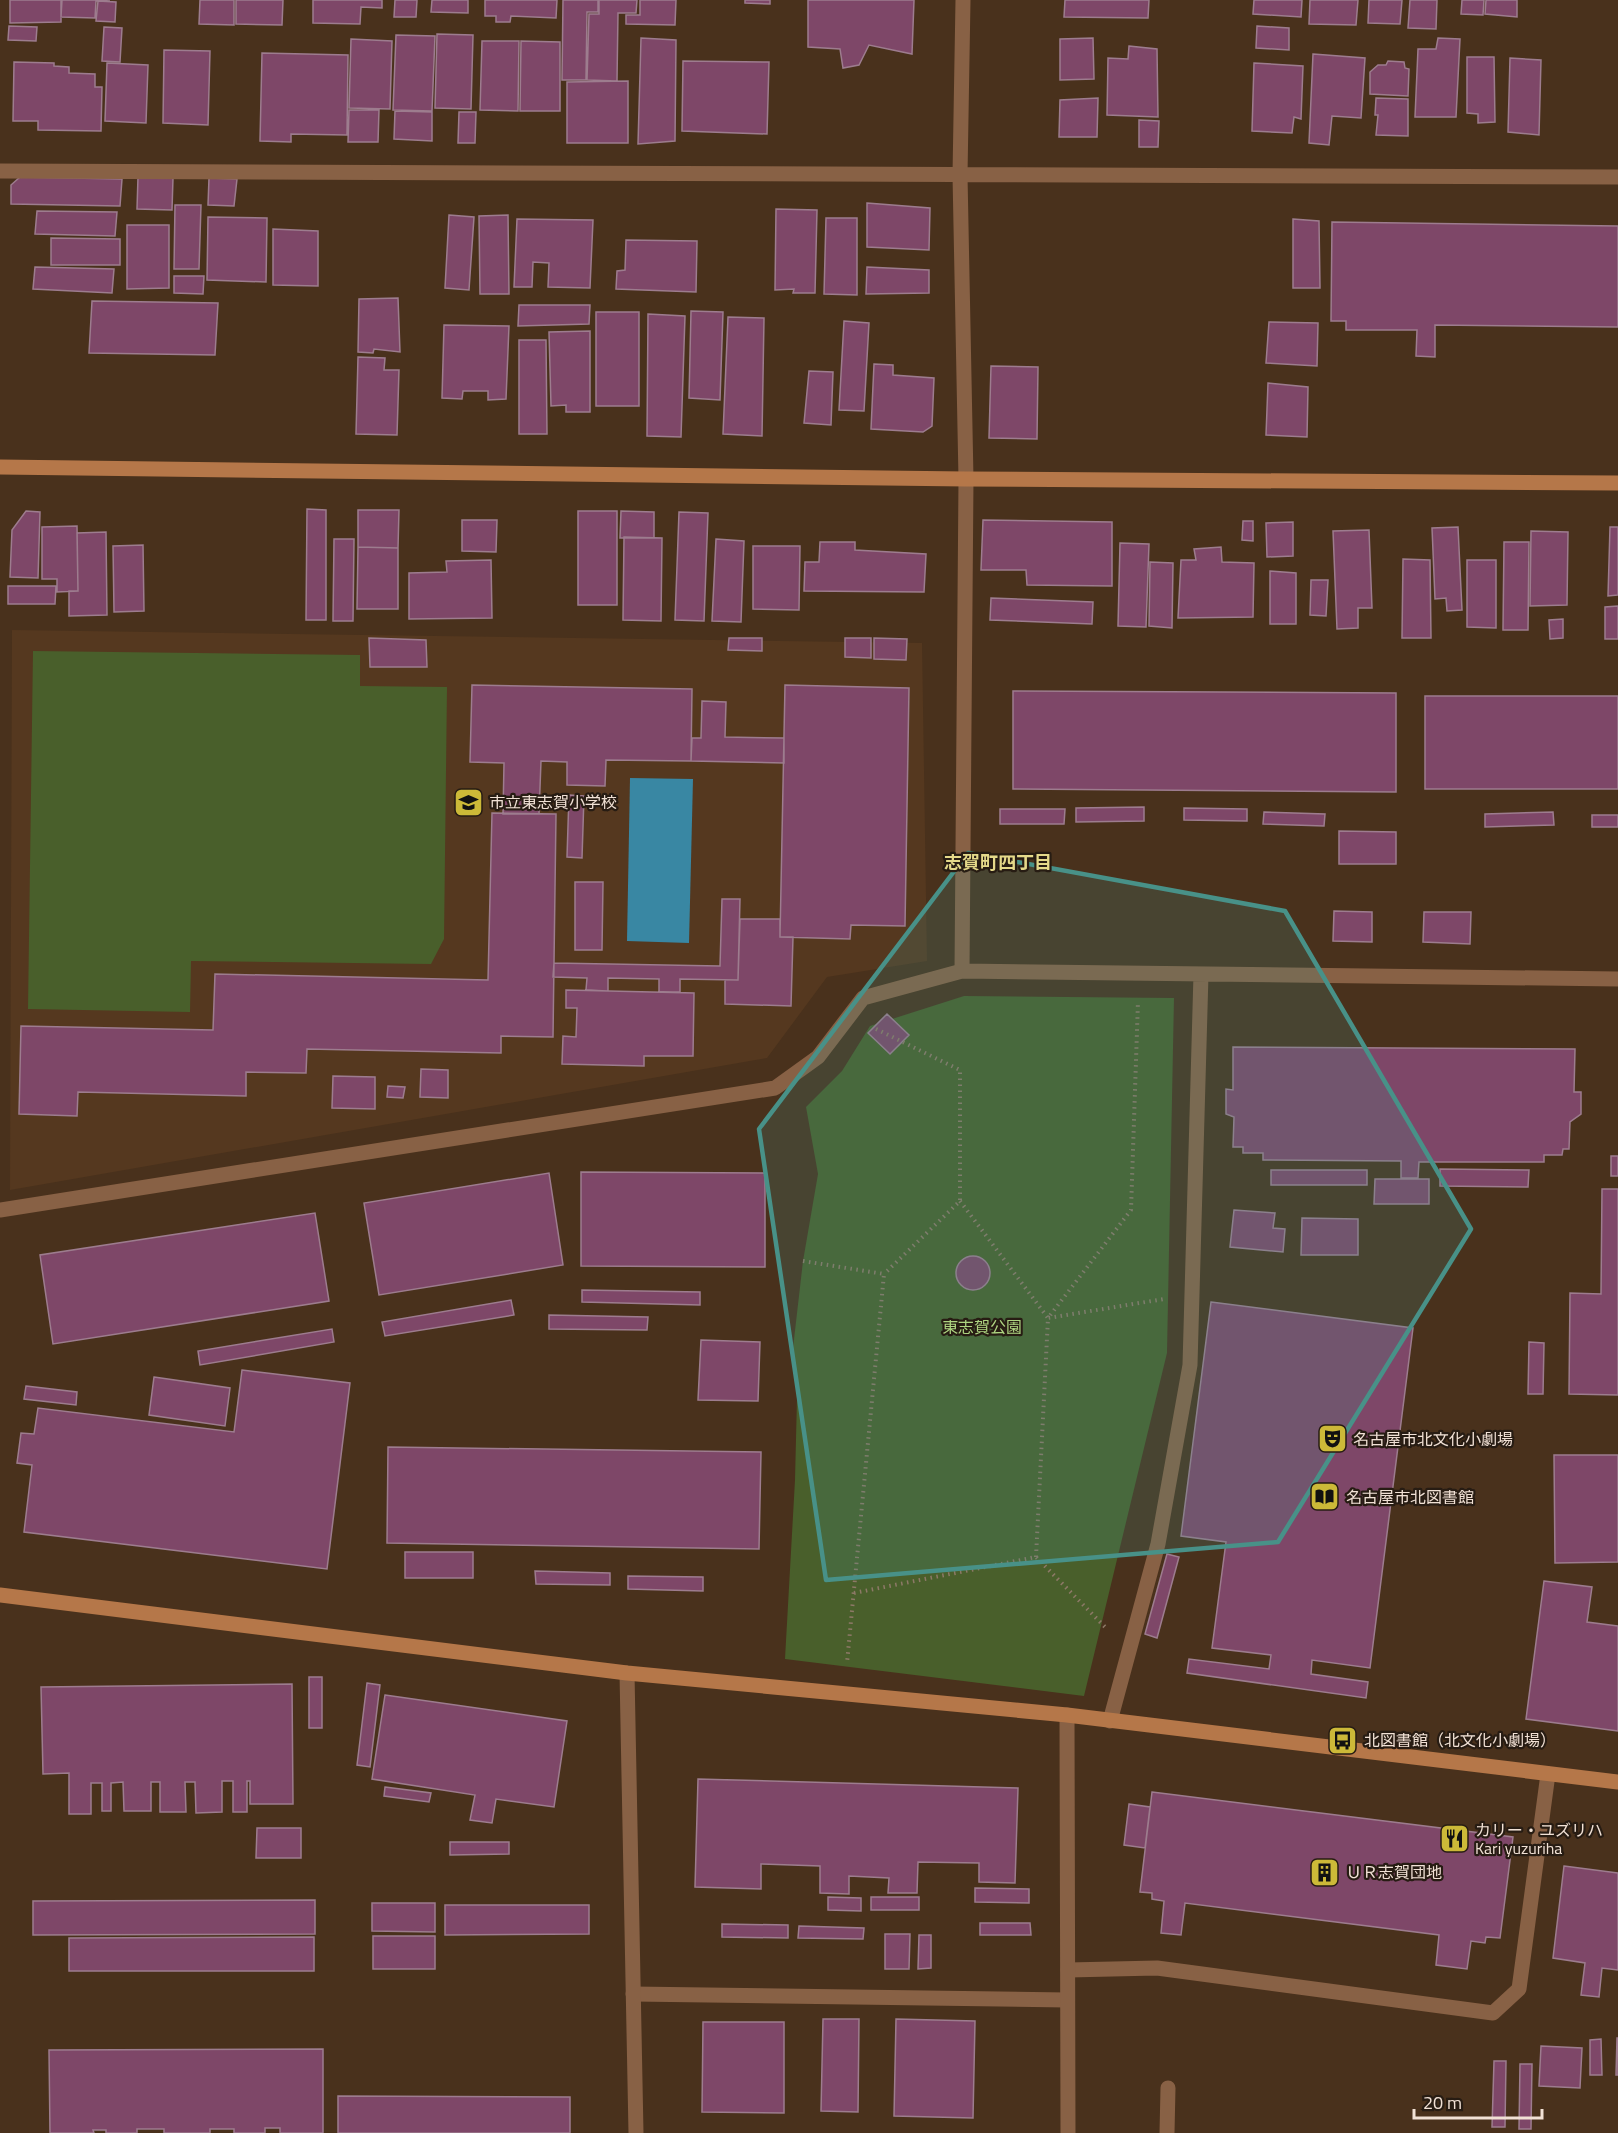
<svg xmlns="http://www.w3.org/2000/svg" width="1618" height="2133" font-family="'Titillium Web','Noto Sans JP',sans-serif">
<style>
.built{fill:#55381f}
.green{fill:#495f2b}
.water{fill:#3987a3}
.building{fill:#7e4768;stroke:#9d7c8e;stroke-width:1.5}
.lines{fill:none;stroke-linecap:round;stroke-linejoin:round}
.path{stroke:#8d7967;stroke-width:4;stroke-dasharray:1.5 4.5;stroke-linecap:butt}
.lane{stroke:#886145;stroke-width:15}
.street{stroke:#886145;stroke-width:15}
.secondary{stroke:#b57749;stroke-width:15}
.marked{fill:#489188;fill-opacity:0.2;stroke:#489188;stroke-width:4.5;stroke-linejoin:round}
.labels{text-anchor:middle;stroke-width:4.5;stroke-linejoin:round;paint-order:stroke}
.poi-label{font-size:16px;fill:#f1e1d5;stroke:#271c13;text-anchor:start}
.park-label{font-size:16px;fill:#aed481;stroke:#271c13}
.neighbourhood-label{font-size:18px;font-weight:bold;fill:#e5d98a;stroke:#271c13}
</style>
<rect width="100%" height="100%" fill="#49311c"/>
<path class="built" d="M12,630L922,643L927,961L827,977L767,1058L10,1190Z"/>
<path class="green" d="M33,651L360,655V686L447,687L444,939L431,964L191,961L190,1012L28,1009Z
M964,996L1174,998L1167,1353L1084,1696L785,1659L795,1480L797,1398L793,1348L803,1261L818,1174L806,1107L842,1071L870,1026Z"/>
<path class="water" d="M630,778L693,779L689,943L627,941Z"/>
<path class="building" d="M10,0H61V22L10,23Z
M62,0H110L96,1L95,18L61,17Z
M200,0H234V25L199,24Z
M236,0H283L282,25L236,24Z
M313,0H382V8L361,7L360,24L313,23Z
M395,0H417L416,17H394Z
M432,0H468V13L431,12Z
M485,0H557L556,18L511,16L510,22H496V16H485Z
M563,0H598V12H587L586,80H562Z
M599,0H637L636,13H618L617,81L587,80L589,14H599Z
M640,0H676L675,25L626,24V15H640Z
M745,0H770V4L745,3Z
M808,0H914L912,54L869,45L859,65L843,68L840,49L808,47Z
M1065,0H1149L1148,18L1064,17Z
M1254,0H1302L1301,17L1253,14Z
M1310,0H1358L1356,25L1309,24Z
M1369,0H1402L1400,24L1368,23Z
M1410,0H1437L1436,29L1408,28Z
M1462,0H1484L1483,15L1461,14Z
M1486,0H1517V17L1485,14Z
M98,1L116,2L115,22L96,21Z
M9,26L37,27L36,41L8,40Z
M1257,26L1289,28V50L1256,48Z
M104,27L122,28L120,62L102,61Z
M437,34L473,35L471,109L435,108Z
M396,35L435,36L432,111L393,110Z
M641,38L676,40L675,141L638,144Z
M1093,38L1094,79L1060,80V39Z
M1438,38L1460,39L1456,117H1415L1418,49H1436Z
M351,39L392,41L390,109L349,108Z
M482,41H519L518,111L480,110Z
M521,41L560,42V111H520Z
M1129,46L1157,49L1158,117L1107,115L1108,58L1128,59Z
M164,50L210,51L208,125L163,123Z
M262,53L348,55L347,135L291,134V142L260,141Z
M1313,54L1365,58L1361,118L1332,116L1329,145L1309,143Z
M1467,57H1494L1495,122L1478,123V114L1467,113Z
M1510,58L1541,60L1539,135L1508,132Z
M683,61L769,62L767,134L682,131Z
M1388,61L1404,62L1405,68L1409,69L1408,96L1370,94V72L1378,65H1386Z
M14,62L54,63V66L69,67V73L95,74V87H102L101,131L38,130V121H13Z
M107,63L148,65L146,123L105,121Z
M1254,63L1303,66L1301,119L1294,117L1292,133L1252,131Z
M628,81V143H567V82Z
M1098,98L1097,137H1059L1060,100Z
M1376,98L1408,99V136L1376,135L1378,115H1375Z
M349,110H379L378,142H348Z
M395,111L432,112V141L394,139Z
M459,112H476L475,143H458Z
M1139,120L1159,121L1158,147H1139Z
M20,177L122,179L120,206L11,204V185Z
M138,177L173,178L172,210L137,209Z
M209,178L237,179L234,206L208,205Z
M867,203L930,208L929,250L867,247Z
M175,205H201L199,269H174Z
M776,209L817,210L815,293H793L794,289L775,290Z
M37,211L117,212L115,236L35,234Z
M449,215L474,217L469,290L445,288Z
M508,215L509,294H480L479,216Z
M208,217L267,218L266,282L207,280Z
M826,218H857V295L824,294Z
M517,219L593,220L590,288L548,287L549,263L533,262L532,287H514Z
M1293,219L1319,221L1320,288H1293Z
M1332,222L1618,226V327L1435,325V357L1416,356L1417,330H1346V321H1331Z
M127,225H169V288L127,289Z
M273,229L318,231V286L273,285Z
M51,238L120,239V265H51Z
M626,240L697,241L696,292L616,289L617,271L625,270Z
M35,267L114,269L112,293L33,289Z
M867,267L929,270V293L866,294Z
M174,276H204L203,294L174,293Z
M398,298L400,352L374,349L373,353L358,352L359,299Z
M92,301L218,303L215,355L89,353Z
M519,305H590L589,324L518,326Z
M691,311L723,312L720,400L689,398Z
M596,312H639V406H596Z
M648,314L685,316L681,437L647,436Z
M728,317L764,318L762,436L723,434Z
M844,321L869,323L864,411L839,410Z
M1269,322L1318,323L1317,366L1266,363Z
M444,325L509,326L506,399L488,400V391H463L462,399L442,398Z
M590,331V412H566V405L551,406L549,332Z
M519,340H546L547,434H519Z
M358,357L385,358L384,370H399L397,435L356,434Z
M874,364L893,365V375L934,378L932,426L923,432L871,429Z
M991,366L1038,367L1037,439L989,438Z
M809,371L833,372L831,425L804,423Z
M1268,383L1308,387L1307,437L1266,435Z
M307,509L326,510V620H306Z
M358,510H399L398,548L358,547Z
M26,511L40,512L38,578L10,577L12,530Z
M578,511H617V605H578Z
M621,511L654,512V538H620Z
M679,512L708,513L704,621L675,620Z
M462,520H497L496,552L462,551Z
M983,520L1112,522V586L1027,585L1026,570H981Z
M1243,521H1253V541L1242,540Z
M1293,522V556L1267,557L1266,523Z
M77,526L78,591L57,592V579H42V527Z
M1458,527L1462,610L1447,611L1446,598L1435,599L1432,528Z
M1610,527H1618V595L1608,596Z
M1369,530L1372,608H1358V628L1337,629L1333,531Z
M1531,531L1568,532L1567,605L1530,606Z
M106,532L107,615L69,616V591H78L77,533Z
M624,537L662,538L661,621L623,620Z
M334,539H354L353,621H333Z
M716,539L744,541L741,622L712,621Z
M820,542H855V550L926,554L924,592L804,591L805,562H819Z
M1504,542H1529L1528,630H1503Z
M1120,543L1149,544L1146,627L1118,626Z
M143,545L144,611L114,612L113,546Z
M753,546H800L799,610L753,609Z
M358,547L398,548V609H357Z
M1221,547L1222,562L1254,563L1253,617L1178,618L1181,560H1196L1194,549Z
M1403,559L1430,560L1431,638H1402Z
M491,560L492,618L409,619V573L447,572L446,561Z
M1467,560H1496V628L1467,627Z
M1150,562L1173,563L1172,628L1149,626Z
M1270,571L1296,573V624H1270Z
M1311,580H1328L1326,616L1310,615Z
M8,586H56L55,604H8Z
M991,598L1093,602L1092,624L990,620Z
M1618,606V639H1605V607Z
M1563,619V638L1550,639L1549,620Z
M369,638L426,640L427,667H370Z
M729,638H762V651L728,650Z
M845,638H871V658L845,657Z
M874,638L907,639L906,660L874,659Z
M472,685L692,689L691,761L606,760L605,786L567,785V762L541,761L539,814H503L504,763L470,762Z
M785,685L909,688L905,926L851,925L850,939L780,937Z
M1013,691L1396,693V792L1013,789Z
M1425,696H1618V789H1425Z
M702,701L726,702L725,737L784,738V763L691,761L692,738H701Z
M569,795L584,796L582,858L567,857Z
M1144,807V821L1076,822V808Z
M1184,808L1247,809V821L1184,820Z
M1000,809H1065L1064,824H1000Z
M1264,812L1325,814L1324,826L1263,824Z
M1553,812L1554,825L1485,827V814Z
M492,813L556,814L553,1037L501,1036V1053L307,1049L306,1073L246,1072V1096L78,1092L77,1116L19,1114L21,1026L213,1030L215,974L488,980Z
M1592,815H1618V827H1592Z
M1339,831L1396,832V864H1339Z
M575,882H603L602,950H575Z
M722,899H740L738,980L680,979V992H659V979L608,978V991L586,990L587,978L553,977L554,963L720,966Z
M1334,911L1372,912V942L1333,941Z
M1424,912H1471L1470,944L1423,942Z
M740,919H780V937H793L791,1006L725,1004V980H738Z
M566,990L694,993L693,1056H644V1066L562,1064L563,1036L576,1037L577,1008H566Z
M887,1014L909,1035L890,1054L868,1033Z
M1233,1047L1575,1049L1574,1092H1581V1114L1570,1122L1569,1149H1563L1562,1155H1544V1162H1419L1418,1178H1401V1161L1263,1160V1153H1243V1147H1233L1234,1117L1226,1114V1089L1233,1090Z
M421,1069L448,1070V1098L420,1097Z
M333,1076L375,1077V1109L332,1108Z
M388,1086L405,1087L403,1098L387,1097Z
M1611,1156H1618V1176H1611Z
M1440,1169L1529,1170L1528,1187L1440,1186Z
M1271,1170H1367V1185H1271Z
M581,1172L765,1173V1267L581,1266Z
M549,1173L563,1265L379,1295L364,1203Z
M1375,1179H1429V1204H1374Z
M1602,1189H1618V1395L1569,1394L1570,1293L1601,1294Z
M1234,1210L1275,1213L1273,1228L1285,1229L1283,1252L1230,1247Z
M315,1213L329,1301L53,1344L40,1255Z
M1302,1218L1358,1219V1255H1301Z
M956 1273a17 17 0 1 1 34 0a17 17 0 1 1-34 0Z
M582,1290L700,1292V1305L582,1302Z
M511,1300L514,1315L385,1336L382,1322Z
M1211,1302L1413,1328L1370,1668L1312,1660L1311,1674L1368,1682L1366,1698L1187,1673L1189,1659L1269,1669L1271,1655L1212,1648L1226,1542L1181,1536Z
M549,1315L648,1317L647,1330L549,1329Z
M332,1329L334,1342L200,1365L198,1351Z
M701,1340L760,1342L758,1401L698,1400Z
M1529,1342L1544,1343L1543,1394H1528Z
M242,1370L350,1383L327,1569L24,1532L32,1465L17,1463L21,1433L34,1434L38,1408L234,1432Z
M154,1377L230,1388L225,1426L149,1415Z
M26,1386L77,1392L76,1405L24,1399Z
M388,1447L761,1452L759,1549L387,1543Z
M1554,1455H1618V1562L1555,1563Z
M405,1552H473V1578H405Z
M1167,1554L1179,1557L1157,1638L1145,1634Z
M535,1571L610,1573V1585L536,1584Z
M628,1576L703,1577V1591L628,1589Z
M1544,1581L1592,1587L1587,1622L1618,1626V1731L1526,1719Z
M309,1677H322V1728H309Z
M367,1683L380,1685L370,1767L357,1765Z
M292,1684L293,1804H250V1781H247V1812H233V1781H222V1812L196,1813L195,1782H185L186,1812H160V1782H151V1811H124L123,1782L111,1783V1811H102V1783H91V1814H69V1773L43,1774L41,1687Z
M385,1695L567,1721L554,1807L496,1799L492,1823L470,1820L475,1795L372,1779Z
M698,1779L1018,1788L1015,1883L979,1882V1863L918,1862L917,1893H888L889,1878L849,1876V1894L820,1893V1866L761,1864V1889L695,1887Z
M385,1787L431,1793L429,1802L384,1796Z
M1152,1792L1513,1837L1500,1938L1486,1937L1485,1943L1471,1941L1467,1969L1436,1965L1439,1935L1185,1903L1181,1935L1161,1933L1164,1901L1152,1899V1893L1140,1892Z
M1129,1804L1150,1807L1145,1848L1124,1845Z
M257,1828H301V1858H256Z
M450,1842H509V1854L450,1855Z
M1564,1866L1618,1873V1970L1602,1968L1599,1997L1581,1995L1585,1963L1553,1958Z
M975,1888L1029,1889V1903L975,1902Z
M828,1897L861,1898V1911L828,1910Z
M871,1897H919V1910H871Z
M315,1900V1934L33,1935V1901Z
M372,1903H435V1932L372,1931Z
M445,1905H589V1934L445,1935Z
M980,1923H1030L1031,1935H980Z
M722,1924L788,1925V1938L722,1937Z
M799,1926L864,1928L863,1939L798,1938Z
M885,1934H910L909,1969H885Z
M919,1935H931V1968L918,1969Z
M373,1936H435V1969H373Z
M314,1937V1971H69V1938Z
M823,2019H859L858,2112L821,2111Z
M896,2019L975,2021L973,2118L894,2116Z
M703,2022H784V2113L702,2112Z
M1617,2038H1618V2075H1616Z
M1601,2039L1602,2075H1590V2040Z
M1541,2046L1582,2048L1580,2088L1539,2086Z
M323,2049V2133H280V2128H265V2133H234V2129H210V2133H164V2129H137V2133H106V2130H93L94,2133H50L49,2050Z
M1494,2061H1506L1505,2127H1492Z
M1520,2064H1532L1531,2129H1519Z
M338,2096L570,2097V2133H338Z"/>
<g class="lines">
<path class="path" d="M876,1029L960,1070V1201L884,1274
M960,1201L1048,1318L1131,1210L1138,1001
M803,1261L884,1274L847,1663
M1036,1557L1048,1318L1164,1299
M854,1593L1036,1557L1105,1627"/>
<path class="lane" d="M1068,1970L1157,1968L1493,2013L1519,1989L1548,1774
M633,1994L1067,2000
M1167,2133L1168,2088"/>
<path class="street" d="M0,171L1618,177
M962,971L966,479L960,175L963,0
M0,1210L775,1088L818,1057L863,998L962,971L1618,979
M627,1673L636,2133
M1067,1715L1068,2133
M1110,1721L1158,1544L1190,1365L1201,974"/>
<path class="secondary" d="M0,467L966,479L1618,483
M0,1595L627,1673L1067,1715L1618,1782"/>
</g>
<path class="marked" d="M968,853L1285,911L1471,1229L1278,1542L826,1580L759,1129Z"/>
<defs>
<symbol id="school-square" viewBox="-11 -11 22 22"><rect x="-9" y="-9" width="18" height="18" rx="4" fill="#ccb938" stroke="#271c13"/><path d="M0-5L7-2L0 1L-7-2ZM-4 1L0 2.5L4 1V4Q0 6-4 4Z" fill="#111"/></symbol>
<symbol id="theatre-square" viewBox="-11 -11 22 22"><rect x="-9" y="-9" width="18" height="18" rx="4" fill="#ccb938" stroke="#271c13"/><path d="M-5-5.5Q0-4 5-5.5V0Q5 5 0 6Q-5 5-5 0ZM-3.3-2.5H-1v1.5H-3.3ZM1-2.5H3.3v1.5H1ZM-2.8 1Q0 5.5 2.8 1Z" fill="#111"/></symbol>
<symbol id="library-square" viewBox="-11 -11 22 22"><rect x="-9" y="-9" width="18" height="18" rx="4" fill="#ccb938" stroke="#271c13"/><path d="M-6-4Q-3-5.5-.7-3.5V5Q-3 3-6 4ZM6-4Q3-5.5 .7-3.5V5Q3 3 6 4Z" fill="#111"/></symbol>
<symbol id="bus-square" viewBox="-11 -11 22 22"><rect x="-9" y="-9" width="18" height="18" rx="4" fill="#ccb938" stroke="#271c13"/><path d="M-5-6H5V4H4V6H2V4H-2V6H-4V4H-5ZM-3.5-4V0h7V-4ZM-3.5 1.2v1.5H-2V1.2ZM2 1.2v1.5H3.5V1.2Z" fill="#111"/></symbol>
<symbol id="restaurant-square" viewBox="-11 -11 22 22"><rect x="-9" y="-9" width="18" height="18" rx="4" fill="#ccb938" stroke="#271c13"/><path d="M-5-6h1v4h1v-4h1v4h1v-4h1v5L-1.5 .5V6h-2V.5L-5-1ZM5-6V6H3V1.5H1.5Q1.5-4 5-6Z" fill="#111"/></symbol>
<symbol id="building-square" viewBox="-11 -11 22 22"><rect x="-9" y="-9" width="18" height="18" rx="4" fill="#ccb938" stroke="#271c13"/><path d="M-4-6H4V6H1V3H-1V6H-4ZM-2.5-4.3h1.7v1.8h-1.7ZM.8-4.3h1.7v1.8H.8ZM-2.5-1h1.7V.8h-1.7ZM.8-1h1.7V.8H.8Z" fill="#111"/></symbol>
</defs>
<g fill-rule="evenodd">
<use href="#school-square" x="452" y="786" width="33" height="33"/>
<use href="#theatre-square" x="1316" y="1422" width="33" height="33"/>
<use href="#library-square" x="1308" y="1480" width="33" height="33"/>
<use href="#bus-square" x="1326" y="1724" width="33" height="33"/>
<use href="#restaurant-square" x="1438" y="1822" width="33" height="33"/>
<use href="#building-square" x="1308" y="1856" width="33" height="33"/>
</g>
<g class="labels">
<g class="poi-label">
<text x="489" y="808">市立東志賀小学校</text>
<text x="1353" y="1445">名古屋市北文化小劇場</text>
<text x="1346" y="1503">名古屋市北図書館</text>
<text x="1364" y="1746">北図書館（北文化小劇場）</text>
<text x="1475" y="1836">カリー・ユズリハ<tspan x="1475" dy="18">Kari yuzuriha</tspan></text>
<text x="1346" y="1878">ＵＲ志賀団地</text>
</g>
<g class="park-label">
<text x="982" y="1333">東志賀公園</text>
</g>
<g class="neighbourhood-label">
<text x="998" y="869">志賀町四丁目</text>
</g>
</g>
<path d="M1414 2109v9h128v-9" fill="none" stroke="#f1e1d5" stroke-width="3"/>
<text x="1423" y="2109" font-size="18" fill="#f1e1d5" stroke="#271c13" stroke-width="4.5" paint-order="stroke">20 m</text>
</svg>
